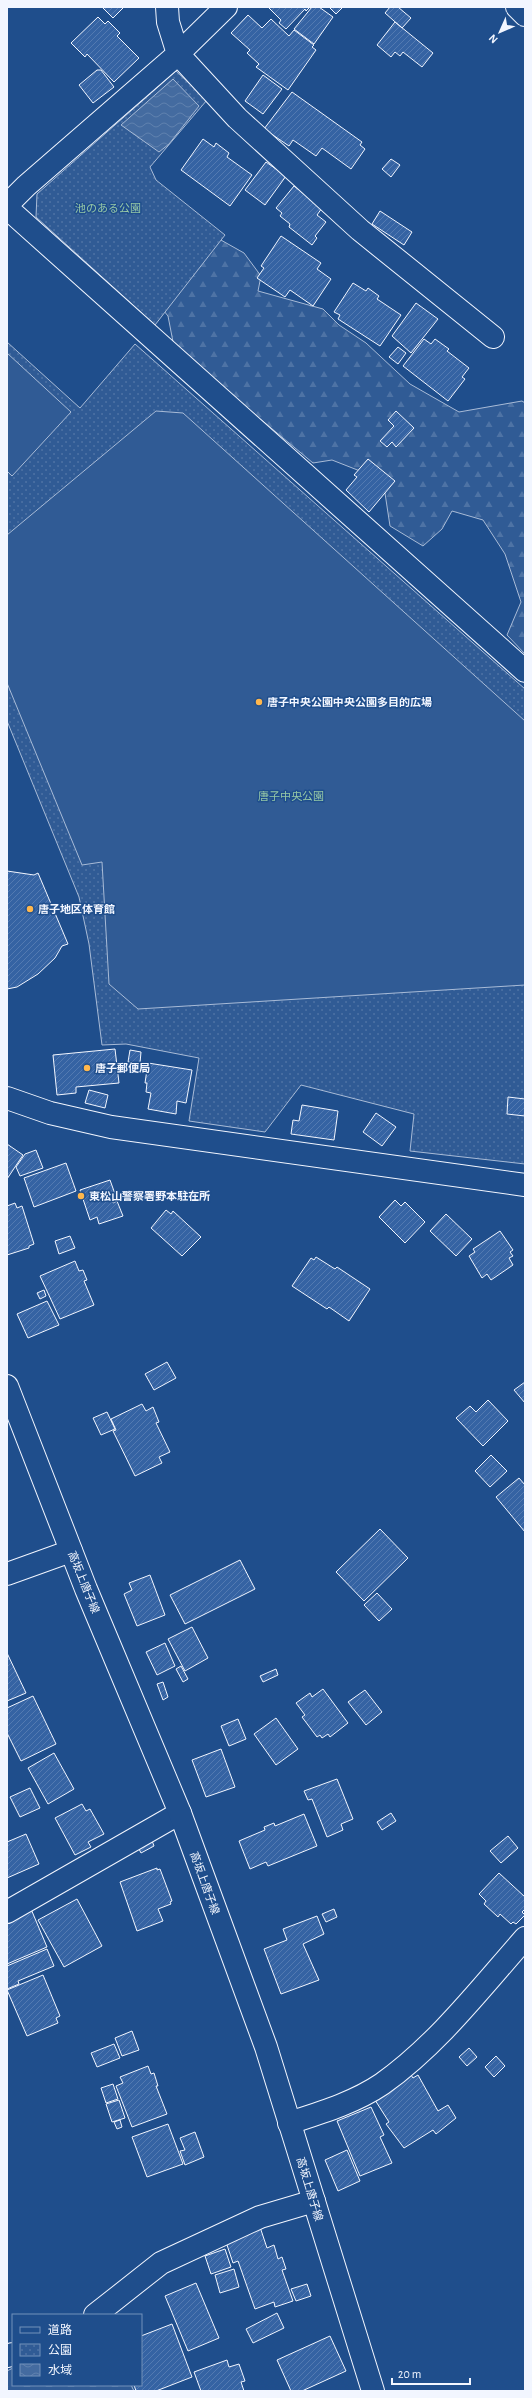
<svg xmlns="http://www.w3.org/2000/svg" width="532" height="2398" font-family="'Alegreya Sans','Noto Sans JP',sans-serif">
<style>
.forest{fill:url(#forest-firs);stroke:#a8bbd7}
.park{fill:url(#park-dots);stroke:#a8bbd7}
.garden{fill:#305b95;stroke:#a8bbd7}
.water{fill:url(#water-waves);stroke:#a8bbd7}
.building{fill:url(#building-hatch);stroke:#f2f6ff}
.lines{fill:none;stroke-linecap:round;stroke-linejoin:round}
.minor-casing{stroke:#f2f6ff;stroke-width:24}
.tertiary-casing{stroke:#f2f6ff;stroke-width:24}
.secondary-casing{stroke:#f2f6ff;stroke-width:24}
.minor{stroke:#1f4e8c;stroke-width:22}
.tertiary{stroke:#1f4e8c;stroke-width:22}
.secondary{stroke:#1f4e8c;stroke-width:22}
.poi-dot{fill:#ffb74d;stroke:#1f4e8c;stroke-width:1.5}
.labels{text-anchor:middle;stroke-width:3;stroke-linejoin:round;paint-order:stroke}
.park-label{font-size:11px;fill:#97c8a6;stroke:#1f4e8c}
.poi-label{font-size:11px;font-weight:bold;fill:#f2f6ff;stroke:#1f4e8c;text-anchor:start}
.street-label{font-size:11px;fill:#f2f6ff;stroke:#1f4e8c}
</style>
<defs>
<pattern id="forest-firs" width="22" height="20" patternUnits="userSpaceOnUse"><rect width="22" height="20" fill="#305b95"/><path d="M5 1l3.5 6h-7zM16 11l3.5 6h-7z" fill="#4e73a5"/></pattern>
<pattern id="park-dots" width="8" height="8" patternUnits="userSpaceOnUse"><rect width="8" height="8" fill="#305b95"/><path d="M2 2h.1M6 6h.1" fill="none" stroke="#4e73a5" stroke-width="1.8" stroke-linecap="round"/></pattern>
<pattern id="water-waves" width="16" height="10" patternUnits="userSpaceOnUse"><rect width="16" height="10" fill="#446ba0"/><path d="M0 5q4-4 8 0t8 0" fill="none" stroke="#5f81ae"/></pattern>
<pattern id="building-hatch" width="6" height="6" patternUnits="userSpaceOnUse"><rect width="6" height="6" fill="#3563a3"/><path d="M-1 1l2-2M0 6l6-6M5 7l2-2" fill="none" stroke="#537ab1"/></pattern>
</defs>
<rect width="100%" height="100%" fill="#1f4e8c"/>
<path class="forest" d="M212,235L244,253L261,276L258,291L323,309L339,325L366,343L410,384L459,412L522,401L525,403V654L507,635L521,602L505,554L483,520L452,511L442,529L423,546L390,526L383,480L332,460L313,463L174,347L168,316L151,295L127,293L97,275L81,242Z
M13,2368V2385H131L134,2391H7V2371Z"/>
<path class="park" d="M176,71L207,100L150,167L156,180L225,235L155,325L36,217L37,194Z
M7,342L80,408L135,344L525,689V1164L410,1151L414,1114L301,1085L265,1132L189,1121L199,1058L126,1044L102,1045L89,944L79,897L7,721Z"/>
<path class="garden" d="M7,353L71,412L12,476L7,471Z
M156,411L183,413L525,721V985L138,1009L109,984L102,862L82,865L7,683V535Z"/>
<path class="water" d="M173,79L199,106L169,144L159,152L121,125Z"/>
<path class="building" d="M102,7H124L113,18Z
M268,7H310L306,11L305,9L286,29L279,23L281,20Z
M312,7H319L333,17L314,44L294,29Z
M329,7H343L336,14Z
M390,7H398L411,18L402,28L385,13Z
M248,15L262,28L271,19L289,36L294,30L314,45L312,47L316,50L288,90L256,67L259,64L247,53L250,50L231,33Z
M98,17L105,24L108,21L120,33L117,36L139,58L114,82L87,54L85,57L71,43Z
M395,22L433,53L422,67L403,52L400,56L395,52L391,57L377,45Z
M97,70H101L114,87L93,103L79,85Z
M263,75L282,89L263,114L245,101Z
M292,92L362,142L360,145L365,149L351,169L322,148L316,156L293,140L289,146L264,129Z
M203,139L214,147L216,143L229,153L227,157L252,175L230,206L181,170Z
M391,159L400,165L391,177L382,169Z
M266,162L286,176L265,205L245,190Z
M294,186L322,208L317,215L326,222L315,236L317,238L312,245L289,227L290,224L280,216L282,213L276,208Z
M380,211L412,232L404,245L372,224Z
M281,236L321,263L317,269L331,279L313,306L290,290L285,297L257,278L264,268L261,266Z
M353,283L366,291L368,288L379,296L377,299L401,315L380,346L338,319L340,315L334,312Z
M416,303L438,319L411,353L392,336Z
M424,339L431,344L435,339L449,349L447,351L469,368L462,377L465,379L448,401L403,366Z
M398,347L406,353L398,364L389,357Z
M396,411L414,428L396,447L392,442L387,447L380,441L394,426L388,420Z
M368,459L395,481L369,512L346,490L357,477L354,475Z
M7,871L34,875L38,873L68,944L62,946L55,958L38,974L17,987L7,989Z
M115,1049L119,1083L76,1087V1093L57,1095L53,1055Z
M130,1050L141,1052L140,1063L128,1062Z
M148,1063L192,1070L186,1103L177,1101L176,1114L148,1109L151,1093L146,1092L147,1083H145Z
M89,1090L108,1095L105,1108L85,1103Z
M508,1097L525,1099V1116L507,1114Z
M302,1105L338,1111L334,1140L291,1134L293,1120L299,1121Z
M376,1113L396,1127L382,1146L363,1132Z
M7,1144L23,1155L7,1179Z
M36,1150L43,1168L20,1176L16,1167L25,1154Z
M66,1163L76,1191L34,1207L24,1178Z
M110,1180L115,1194L111,1195L113,1203L117,1201L123,1216L99,1224L97,1217L90,1220L80,1190Z
M395,1200L401,1206L405,1202L425,1222L405,1243L379,1217Z
M15,1203L17,1208L22,1206L34,1244L29,1246V1248L7,1255V1206Z
M166,1210L171,1214L173,1211L201,1237L182,1256L151,1228Z
M446,1214L472,1239L456,1256L430,1231Z
M500,1231L513,1250L510,1252L513,1256L509,1258L513,1265L491,1280L487,1274L482,1278L469,1256L475,1252L473,1249Z
M70,1236L75,1248L59,1254L55,1241Z
M316,1257L335,1269L337,1267L370,1289L349,1321L329,1307L327,1309L292,1286L311,1258L314,1260Z
M75,1261L79,1271L83,1270L87,1280L84,1281L94,1305L60,1319L40,1276Z
M44,1290L46,1296L40,1299L37,1293Z
M47,1301L59,1325L28,1338L17,1314Z
M167,1362L176,1378L154,1390L145,1374Z
M525,1382V1403L514,1390Z
M488,1400L508,1421L483,1446L456,1418L470,1406L476,1412Z
M142,1404L146,1411L153,1407L159,1422L156,1423L170,1452L159,1457L162,1463L135,1476L113,1431L116,1430L111,1419Z
M107,1412L115,1429L101,1435L93,1418Z
M491,1455L507,1471L490,1487L475,1471Z
M519,1478L525,1485V1532L496,1497Z
M380,1529L408,1558L364,1601L336,1572Z
M240,1560L255,1589L185,1624L170,1595Z
M150,1575L165,1615L137,1626L124,1594L132,1590L129,1583Z
M377,1593L392,1609L379,1621L364,1605Z
M192,1627L208,1658L185,1671L168,1639Z
M165,1643L175,1666L157,1675L146,1652Z
M7,1653L26,1693L7,1701Z
M181,1666L188,1679L183,1682L176,1669Z
M276,1669L278,1675L263,1682L260,1676Z
M163,1682L168,1697L163,1700L157,1684Z
M323,1689L348,1723L330,1737L328,1734L322,1738L320,1735L317,1737L302,1717L305,1715L296,1703L310,1693L312,1697Z
M365,1690L382,1712L366,1725L348,1702Z
M33,1696L56,1744L21,1761L7,1733V1708Z
M276,1718L298,1749L276,1765L254,1734Z
M238,1719L246,1739L229,1746L221,1726Z
M221,1749L235,1787L206,1797L192,1760Z
M54,1753L74,1789L48,1804L28,1768Z
M337,1779L353,1819L341,1824L343,1830L327,1837L312,1799L308,1800L304,1791Z
M30,1788L40,1808L20,1817L10,1797Z
M82,1804L86,1811L90,1809L104,1834L88,1842L91,1847L75,1855L55,1818Z
M391,1813L396,1821L382,1830L377,1822Z
M304,1814L317,1846L268,1866L266,1862L250,1869L239,1841L265,1830L264,1827L274,1823L275,1826Z
M26,1834L39,1864L7,1878V1842Z
M508,1836L518,1848L501,1863L490,1851Z
M151,1838L154,1846L141,1853L137,1845Z
M157,1868V1870L160,1869L172,1901L170,1902L171,1904L158,1909L163,1921L137,1931L120,1882Z
M499,1873L525,1897V1909L522,1912L525,1915L516,1924L513,1922L511,1924L500,1914L498,1917L484,1904L486,1901L479,1894Z
M77,1899L102,1946L64,1967L38,1920Z
M31,1909L47,1947L7,1964V1924L10,1923L8,1919Z
M334,1909L337,1917L326,1922L322,1914Z
M317,1916L324,1934L303,1944L319,1980L281,1994L264,1949L287,1940L283,1929Z
M47,1949L54,1966L18,1981L19,1984L7,1989V1966Z
M43,1975L60,2016L56,2018L58,2023L27,2036L7,1990Z
M132,2031L139,2050L122,2056L115,2038Z
M114,2044L120,2058L97,2067L91,2053Z
M469,2048L477,2057L467,2066L459,2057Z
M496,2056L505,2066L494,2077L485,2067Z
M148,2066L151,2074L154,2073L158,2086H156L167,2114L132,2127L116,2086L123,2083L120,2077Z
M409,2072L413,2078L418,2075L438,2111L448,2105L456,2118L436,2134L433,2130L404,2148L386,2124L389,2122L375,2100L397,2086L394,2081Z
M113,2084L118,2099L106,2103L101,2088Z
M119,2100L125,2118L112,2122L106,2104Z
M371,2107L384,2135L380,2137L392,2163L360,2176L337,2121Z
M120,2120L122,2127L117,2129L114,2122Z
M168,2124L183,2164L147,2177L132,2137Z
M195,2132L204,2157L185,2165L180,2151L185,2150L180,2138Z
M347,2150L360,2181L338,2191L325,2160Z
M259,2224L267,2248L274,2245L278,2259L282,2257L286,2269L282,2270L293,2301L275,2307L274,2302L255,2309L238,2261L233,2263L226,2242Z
M225,2249L231,2267L211,2274L205,2256Z
M234,2269L239,2287L220,2293L215,2275Z
M196,2283L219,2338L188,2351L165,2296Z
M307,2284L311,2296L296,2301L291,2289Z
M277,2313L284,2328L253,2343L246,2329Z
M172,2324L192,2377L156,2391H136L134,2385H141V2336Z
M330,2336L346,2371L302,2391H291L277,2360Z
M227,2360L229,2367L239,2364L245,2381L241,2382L244,2391H201L194,2372Z"/>
<g class="lines">
<defs>
<path id="minor" d="M167,7L168,22L178,54L237,118L360,230L493,337
M7,205L26,186L178,54L226,7
M7,208L525,671
M7,1912L180,1813
M289,2123C320,2113 354,2103 382,2084C437,2045 480,1989 525,1938
M95,2315L161,2263L260,2217L314,2201
M7,2356L13,2354"/>
<path id="tertiary" d="M517,7L525,15
M7,1098L50,1113L111,1127L525,1185
M7,1574L71,1551"/>
<path id="secondary" d="M7,1386L86,1589L180,1813L266,2047L373,2391"/>
</defs>
<use href="#minor" class="minor-casing"/>
<use href="#tertiary" class="tertiary-casing"/>
<use href="#secondary" class="secondary-casing"/>
<use href="#minor" class="minor"/>
<use href="#tertiary" class="tertiary"/>
<use href="#secondary" class="secondary"/>
</g>
<g class="poi-dot">
<circle cx="259" cy="702" r="4"/>
<circle cx="30" cy="909" r="4"/>
<circle cx="87" cy="1068" r="4"/>
<circle cx="81" cy="1196" r="4"/>
</g>
<g class="labels">
<g class="park-label">
<text x="108" y="212">池のある公園</text>
<text x="291" y="800">唐子中央公園</text>
</g>
<g class="poi-label">
<text x="267" y="706">唐子中央公園中央公園多目的広場</text>
<text x="38" y="913">唐子地区体育館</text>
<text x="95" y="1072">唐子郵便局</text>
<text x="89" y="1200">東松山警察署野本駐在所</text>
</g>
<g class="street-label">
<text transform="translate(84 1582) rotate(68)" y="4">高坂上唐子線</text>
<text transform="translate(205 1883) rotate(70)" y="4">高坂上唐子線</text>
<text transform="translate(310 2189) rotate(73)" y="4">高坂上唐子線</text>
</g>
</g>
<rect width="532" height="2398" fill="none" stroke="#f2f6ff" stroke-width="16"/>
<rect x="12" y="2314" width="130" height="72" fill="#1f4e8c" stroke="#7391ba"/>
<rect x="20" y="2327" width="20" height="6" fill="#1f4e8c" stroke="#7391ba"/>
<text x="48" y="2334" font-size="12" fill="#f2f6ff">道路</text>
<rect x="20" y="2344" width="20" height="12" fill="url(#park-dots)" stroke="#7391ba"/>
<text x="48" y="2354" font-size="12" fill="#f2f6ff">公園</text>
<rect x="20" y="2364" width="20" height="12" fill="url(#water-waves)" stroke="#7391ba"/>
<text x="48" y="2374" font-size="12" fill="#f2f6ff">水域</text>
<g transform="translate(500 32) rotate(225)" stroke="#1f4e8c" stroke-width="3" paint-order="stroke">
<path d="M0-3L7 15L0 10L-7 15Z" fill="#f2f6ff"/>
<text y="-6" font-size="11" font-weight="bold" text-anchor="middle" fill="#f2f6ff">N</text>
</g>
<path d="M392 2378v6h78v-6" fill="none" stroke="#f2f6ff" stroke-width="2"/>
<text x="398" y="2378" font-size="12" fill="#f2f6ff" stroke="#1f4e8c" stroke-width="3" paint-order="stroke">20 m</text>
</svg>
